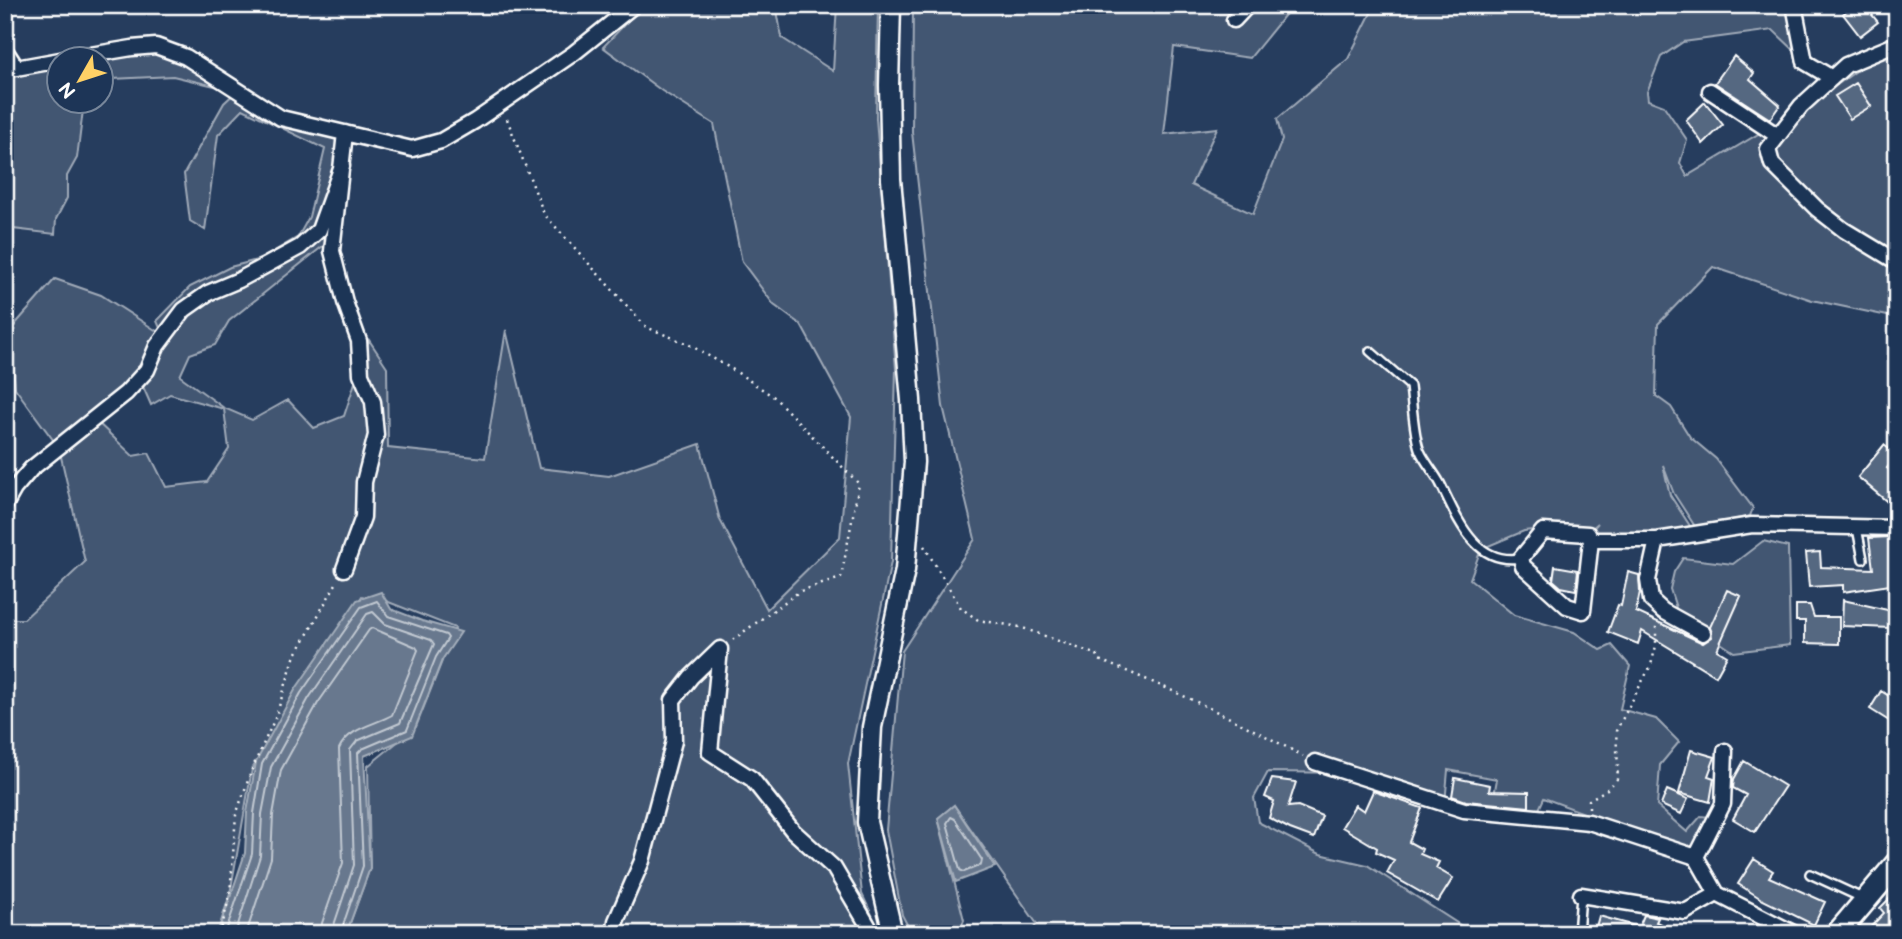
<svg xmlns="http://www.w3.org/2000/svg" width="1902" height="939" font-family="'Balsamiq Sans',sans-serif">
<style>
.green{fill:#425672;stroke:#a0aab8;stroke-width:2;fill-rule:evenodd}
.water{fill:#67788e;stroke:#a4aebb;stroke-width:2}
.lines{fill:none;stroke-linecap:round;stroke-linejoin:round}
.shore{stroke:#c2c9d2;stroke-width:2}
.building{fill:#556781;stroke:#fff;stroke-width:2}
.service-casing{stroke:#fff;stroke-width:12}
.minor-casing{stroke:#fff;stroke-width:19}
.tertiary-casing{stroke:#fff;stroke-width:23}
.secondary-casing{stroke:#fff;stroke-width:26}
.path{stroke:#fff;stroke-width:2.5;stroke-dasharray:2 5;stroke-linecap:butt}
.service{stroke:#1d3557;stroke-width:7}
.minor{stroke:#1d3557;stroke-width:14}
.tertiary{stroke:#1d3557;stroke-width:18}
.secondary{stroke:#1d3557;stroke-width:21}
</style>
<rect width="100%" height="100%" fill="#263d5e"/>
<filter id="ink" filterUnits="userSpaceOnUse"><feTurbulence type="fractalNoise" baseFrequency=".0143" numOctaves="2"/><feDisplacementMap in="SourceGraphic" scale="14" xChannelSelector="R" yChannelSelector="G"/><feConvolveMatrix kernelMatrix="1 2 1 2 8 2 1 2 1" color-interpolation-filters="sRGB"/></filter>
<g filter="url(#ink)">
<path class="green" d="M643,5H776L782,38L833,71L837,5H878L876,118L896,369L891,562L848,764L862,894L881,934H346L370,868L368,766L416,727L455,628L386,601L362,596L252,769L230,894L217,934H5V619H24L85,562L59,448L15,388L12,355L5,346V336L55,279L101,295L163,335L157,321L190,287L230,267L261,259L298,237L309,217L325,149L243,109L218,135L205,230L190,221L184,174L224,103L238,90L345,137L333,238L229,321L215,345L190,354L180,376L224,408L252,420L288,400L314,428L344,416L369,340L387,367L388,448L485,458L506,330L539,468L609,476L700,444L720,520L767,609L840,537L851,417L801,325L774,305L742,262L714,124L662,91L603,47ZM141,382L151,405L170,394L224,409L229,449L207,482L166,487L149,453L133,456L94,419Z
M913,5H1293L1250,58L1174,47L1164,134L1217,128L1191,185L1253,214L1282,140L1277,119L1348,59L1375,5H1793L1794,50L1773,30L1683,42L1661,57L1647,92L1648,100L1664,106L1687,140L1680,163L1687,176L1819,98L1888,48L1897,49V318L1812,300L1713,267L1658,324L1656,396L1671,407L1690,437L1716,459L1753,508L1750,516L1696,528L1674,494L1663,465L1670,495L1692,529L1657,540L1588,534L1598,523L1577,541L1549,528L1524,531L1481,549L1470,579L1514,615L1574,632L1601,650L1612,645L1630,666L1620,709L1656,719L1679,742L1660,765L1657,806L1687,832L1701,816L1711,817L1697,849L1648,837L1544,798L1536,816L1491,812L1497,779L1448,770L1445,804L1355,773L1268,772L1254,798L1258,822L1320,854L1367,865L1474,934H1029L1037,924L954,805L938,818L964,920L958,934H912L902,915L886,830L902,651L975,539L943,406L912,132Z
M141,51L185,60L223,88L173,76L112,79L102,87V60Z
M59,66L60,102H84L77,158L67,176V198L56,219L55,234L5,228V73Z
M1763,541L1788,547L1790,645L1734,652L1678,614L1670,589L1674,572L1683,558L1733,564Z"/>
<path class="water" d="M381,592L391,609L422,621L461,632L442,660L412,736L364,756L370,868L346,934H218L245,853L247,812L256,762L295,690L357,600Z
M954,805L995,867L956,882L938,818Z"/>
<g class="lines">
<path class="shore" d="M951,817L955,819L982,860L981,865L964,872L960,870L947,823Z
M225,934L252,854L254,813L262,764L301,693L361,607L377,601L388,616L446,635L448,638L436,657L407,730L362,749L358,753L363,866L340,934
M235,934L260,856L262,814L271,767L309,698L367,614L373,612L385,624L431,640L434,644L400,723L357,741L350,750L354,865L331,934
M246,934L271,858L273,815L281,770L318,703L369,630L372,628L416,647L418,650L392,715C374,725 348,728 339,749L343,863L322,923L321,934"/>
</g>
<path class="building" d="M1854,5H1864L1878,22L1860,36L1843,14Z
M1734,56L1754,73L1750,79L1780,105L1770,119L1715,83Z
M1856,83L1871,106L1850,119L1835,96Z
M1705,102L1723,125L1703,144L1686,120Z
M1884,445L1897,455L1887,468L1897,476V510L1858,477Z
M1890,537L1894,560L1897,559V584L1843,592V585L1809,587L1806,553L1820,552L1821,567L1873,569L1869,538Z
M1555,566L1578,570L1576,590L1561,587L1553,580Z
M1628,572L1639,575L1640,592L1636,612L1703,643L1712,637L1710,627L1727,590L1741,596L1717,650L1727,656L1716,676L1642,631L1638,644L1608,632L1618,605L1621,606Z
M1843,600L1892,611L1891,628L1842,626Z
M1796,605H1810L1814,617H1839V644L1805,643V621H1796Z
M1881,691L1897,701V726L1870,709Z
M1691,750L1715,757L1708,776L1714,778L1710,802L1679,793Z
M1744,761L1785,786L1755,832L1733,819L1746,795L1733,788L1734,779Z
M1455,778L1490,785L1489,791L1529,792V807L1466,801L1452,796Z
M1272,779L1296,782L1288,807L1298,806L1322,816L1314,838L1290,829L1269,818L1274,801L1265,797Z
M1667,790L1688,799L1681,814L1661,805Z
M1373,791L1422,808L1409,842L1422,849L1420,854L1439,862L1436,868L1453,878L1438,902L1387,873L1394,860L1376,852L1377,848L1342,827L1355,805L1364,811Z
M1754,859L1773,871L1769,877L1825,902L1814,925L1763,900L1738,884Z
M1890,898L1894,902L1897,899V934H1864L1884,913L1880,908Z
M1644,915L1658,918L1656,922L1683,934H1594L1599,916L1639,927Z"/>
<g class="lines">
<defs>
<path id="service" d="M1370,351L1410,386C1412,402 1414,438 1420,451C1425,462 1434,472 1440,483C1457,517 1474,566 1521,558
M1857,528L1863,559
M1810,874L1862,898
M1578,934L1581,895"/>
<path id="minor" d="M1794,5L1805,62L1832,78
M1234,20L1248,5
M1897,44L1846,65L1801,106L1768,149L1772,164L1817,209L1844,230L1897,262
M5,50L16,67
M60,60L132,48L156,46L186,57L281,118L412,149L441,141L475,121L574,53L634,5
M5,70L60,60
M1710,91L1778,136
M5,505L14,489L31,469L126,393L147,370L157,346L184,310L208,293L239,280L300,247L319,230L342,166
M1591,540L1583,611L1567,606L1523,566L1521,558L1543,531L1588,534L1591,540H1657L1752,525L1897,528
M1657,540L1648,580L1651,600L1663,611L1703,633
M344,569L363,517L364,482L376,435L373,402L361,374L359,341L345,302L332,251L345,133
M720,649L710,752L752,779L793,831L834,868L873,934
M1315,762L1464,810L1589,822L1696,857L1717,894L1795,934
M1696,857L1723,804L1725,751
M1581,895L1685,912L1717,894
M614,934L616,921L642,861L674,741L673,700L691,677L720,649"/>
<path id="tertiary" d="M891,5L889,85L891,179L911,400L914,462L905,570L872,727L867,822L893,934"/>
<path id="secondary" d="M1837,934L1897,863"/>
</defs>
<use href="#service" class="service-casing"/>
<use href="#minor" class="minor-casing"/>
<use href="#tertiary" class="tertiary-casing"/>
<use href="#secondary" class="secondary-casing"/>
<path class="path" d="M507,119L544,214L646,327L688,344L735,371L774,397L859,484L841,578L800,591L731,641
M924,546L961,608L978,620L1020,627L1097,655L1099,660C1168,687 1237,720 1303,756
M1589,808V800L1609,788L1617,779L1618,768L1616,731L1651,665L1656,646V625
M220,934L230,894L236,815L252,769L276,716L294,658L337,582"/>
<use href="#service" class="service"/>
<use href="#minor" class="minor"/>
<use href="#tertiary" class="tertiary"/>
<use href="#secondary" class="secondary"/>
</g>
</g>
<rect width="1902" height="939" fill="none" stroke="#1d3557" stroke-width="28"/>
<rect x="14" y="14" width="1874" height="911" fill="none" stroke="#fff" stroke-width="2.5" filter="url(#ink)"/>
<g transform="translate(80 80) rotate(231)"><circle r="33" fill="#1d3557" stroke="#77869a" stroke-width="2"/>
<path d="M0-5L12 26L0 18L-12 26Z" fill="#ffd166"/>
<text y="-10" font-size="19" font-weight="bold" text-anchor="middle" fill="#ffffff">N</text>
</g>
</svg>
